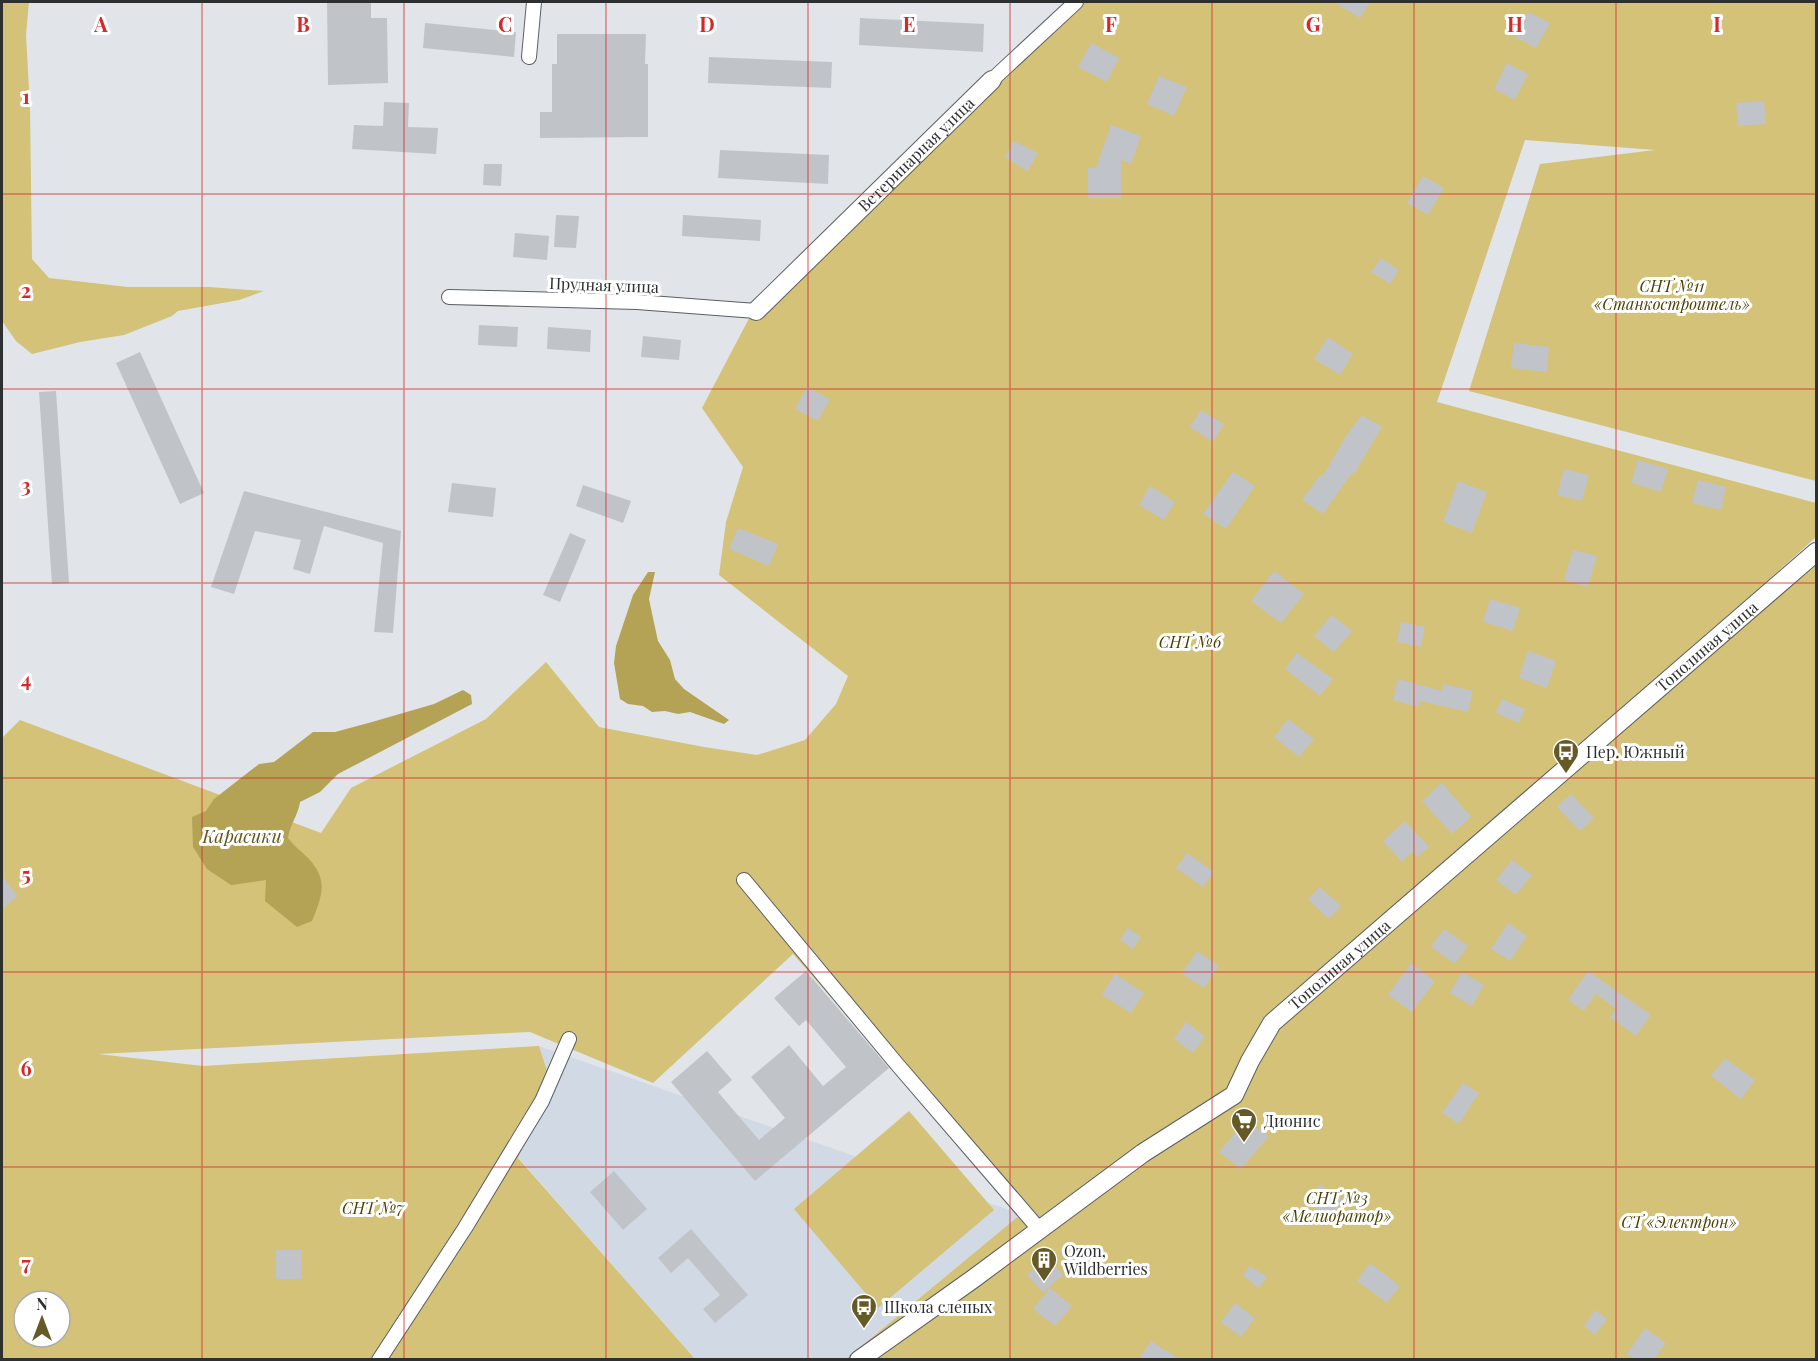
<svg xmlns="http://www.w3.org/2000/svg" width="1818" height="1361" font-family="'Playfair Display',serif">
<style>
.built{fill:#d1dae4}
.green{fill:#d3c277;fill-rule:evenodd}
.water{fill:#b4a355}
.building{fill:#c0c4c9}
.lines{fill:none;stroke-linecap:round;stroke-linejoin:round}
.minor-casing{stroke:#5b5e62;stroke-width:16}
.tertiary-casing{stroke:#5b5e62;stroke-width:20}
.minor{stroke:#fff;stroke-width:14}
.tertiary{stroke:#fff;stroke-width:18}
.grid{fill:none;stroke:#d62828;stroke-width:1.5;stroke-opacity:0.55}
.labels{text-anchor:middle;stroke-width:6;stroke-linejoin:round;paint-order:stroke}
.street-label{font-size:16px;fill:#2d2f30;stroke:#fff}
.park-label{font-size:16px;font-style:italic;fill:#4c4000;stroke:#fff}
.poi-label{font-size:16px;fill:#2d2f30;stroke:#fff;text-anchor:start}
.water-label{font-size:18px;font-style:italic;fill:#61551a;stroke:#fff}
.grid-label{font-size:20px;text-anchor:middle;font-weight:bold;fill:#d62828;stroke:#fff;stroke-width:6;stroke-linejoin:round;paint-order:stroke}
</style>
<rect width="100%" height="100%" fill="#e1e5ea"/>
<path class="built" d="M539,1046L1021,1214L846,1359H695L518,1157L551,1083Z"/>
<path class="green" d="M2,2H29L26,35L30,107L32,259L49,278L128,287H209L264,291L239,300L178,311L172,316L124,335L80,342L32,354L16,341L2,321Z
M1072,2H1816V481L1469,391L1540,164L1655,150L1525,140L1437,402L1816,503V537L1306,1000L1816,559V1359H846L1021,1214L793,954L653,1083L530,1032L98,1054L203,1066L539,1046L551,1083L518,1158L695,1359L2,1360V738L20,720L321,833L351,788L486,719L546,662L599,727L704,747L757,755L805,740L836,704L848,676L719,575L726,522L743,467L702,408L755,307ZM24,1301H60V1337H24Z
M909,1111L994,1210L878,1308L794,1209Z"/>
<path class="water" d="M648,572H655L649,599L653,618L658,641L670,660L675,679L684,689L729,720L724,724L690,712L678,714L665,711L652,712L643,706L628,704L620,699L614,663L616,646L633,595Z
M463,690L471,695L472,704L338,774L320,792L300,802C298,816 290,824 288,838C294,846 301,851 308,858C329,880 322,896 312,921L297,927L265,901L266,880L231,885L207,869L193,847L192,817L206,811L214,799L259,764L274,762L313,732H335L372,722L434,704Z"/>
<path class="building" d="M327,2H371V18H387L388,83L328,85Z
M1334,2H1370L1360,18Z
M1528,12L1550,23L1536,48L1515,37Z
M860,18L984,24L983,52L859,45Z
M425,23L516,32L514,57L423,48Z
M557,34H646L645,64H648V137L540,138V112H552V64H557Z
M1091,43L1119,58L1107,82L1078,67Z
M709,57L832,62L831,88L708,83Z
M1507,63L1528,74L1515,100L1494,89Z
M1159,76L1187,87L1174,116L1147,104Z
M1764,101L1766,124L1738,126L1736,103Z
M384,102L409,103L408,127L438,128L436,154L352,149L354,125L383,126Z
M1111,125L1141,136L1131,164L1121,160V198H1088V168H1096Z
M1014,141L1038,153L1028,171L1005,158Z
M720,150L829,155L828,184L718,178Z
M484,164H502L501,186L483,185Z
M1423,176L1444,188L1428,215L1407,203Z
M556,215L579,216L576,248L554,247Z
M683,215L761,220L760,241L682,236Z
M515,233L549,236L547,260L513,257Z
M1381,258L1399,270L1390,284L1371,272Z
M479,325L518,327L517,347L478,345Z
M548,327L591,330L590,352L547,349Z
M643,336L681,340L679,360L641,357Z
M1328,337L1353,354L1340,375L1314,359Z
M1514,343L1549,347L1547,372L1511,368Z
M140,352L204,493L180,504L116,363Z
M807,387L830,399L818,421L795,409Z
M56,391L69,583L52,584L39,392Z
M1201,410L1224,424L1213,442L1190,427Z
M1362,415L1382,427L1354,474L1352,473L1323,514L1302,500L1321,474L1323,476L1346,436Z
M1638,460L1668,469L1661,492L1631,483Z
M1564,469L1589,475L1582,501L1557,495Z
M1233,472L1255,486L1226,529L1203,514Z
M1698,480L1726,487L1721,510L1692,503Z
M1458,481L1487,492L1472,533L1443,522Z
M452,483L496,488L493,517L448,512Z
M583,485L631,501L623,523L576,506Z
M1150,486L1175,502L1164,520L1139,505Z
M244,491L401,531L393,633L374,632L383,543L324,526L310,574L293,569L301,540L255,531L234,594L211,587Z
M738,528L778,544L769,566L729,549Z
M570,533L586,540L560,602L543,595Z
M1573,550L1597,556L1588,587L1564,580Z
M1274,571L1304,594L1281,623L1251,601Z
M1490,599L1520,608L1513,631L1483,622Z
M1332,615L1352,631L1334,652L1314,636Z
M1401,622L1425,627L1421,647L1397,642Z
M1528,651L1556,661L1547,688L1519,678Z
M1297,653L1333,679L1320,696L1285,669Z
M1398,679L1442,691L1444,684L1473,691L1468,712L1420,701L1418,707L1393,700Z
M1502,699L1525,709L1519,723L1496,713Z
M1288,719L1314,739L1299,757L1274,737Z
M1442,783L1471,817L1452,834L1422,801Z
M1571,794L1594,818L1580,831L1557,807Z
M1405,821L1429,847L1417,857L1412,852L1402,862L1383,841Z
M1187,853L1214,872L1203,887L1176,868Z
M1512,860L1532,875L1516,895L1496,880Z
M2,876L18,896L2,909Z
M1320,887L1341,906L1329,919L1308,899Z
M1508,923L1527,936L1510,961L1491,949Z
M1128,928L1141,937L1133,949L1120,940Z
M1444,929L1468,946L1455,964L1431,947Z
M1197,951L1219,966L1204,988L1182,974Z
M1411,963L1435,981L1412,1012L1388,995Z
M806,971L889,1068L755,1181L671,1082L707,1051L732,1080L718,1092L759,1140L785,1118L751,1077L789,1045L823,1086L846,1067L806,1020L799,1026L774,998Z
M1588,971L1651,1015L1636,1036L1610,1017L1616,1009L1596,994L1584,1011L1568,1000Z
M1462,972L1484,985L1472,1006L1450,993Z
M1115,974L1144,993L1131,1013L1102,995Z
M1186,1022L1205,1036L1193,1053L1174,1039Z
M1725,1058L1755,1080L1741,1099L1711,1076Z
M1463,1083L1479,1093L1459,1124L1442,1113Z
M1246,1120L1269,1136L1241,1169L1219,1152Z
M614,1171L647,1209L623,1230L590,1192Z
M1320,1184L1343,1200L1330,1219L1307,1202Z
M691,1229L748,1295L715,1323L703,1309L720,1295L688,1258L671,1273L658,1258Z
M276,1250H302L301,1279H276Z
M1047,1257L1063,1275L1043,1292L1027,1275Z
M1370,1263L1400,1286L1387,1303L1357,1281Z
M1250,1266L1267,1277L1259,1288L1243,1276Z
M1050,1288L1072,1306L1055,1326L1033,1309Z
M1235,1303L1255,1318L1241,1337L1221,1322Z
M1595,1310L1607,1319L1595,1335L1584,1326Z
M1645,1328L1666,1343L1654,1359H1634L1627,1354Z
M1151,1341L1179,1359H1139Z"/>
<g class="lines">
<defs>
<path id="minor" d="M529,57L534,2
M992,80L1076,2
M449,297L637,302L756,311
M744,880L896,1063L1039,1229
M379,1360L465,1228L542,1101L569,1039"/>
<g id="tertiary">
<path id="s1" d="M756,311L992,80"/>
<path id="s2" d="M859,1360L973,1279L1143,1153L1234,1095L1250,1061L1272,1023L1816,552"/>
</g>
</defs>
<use href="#minor" class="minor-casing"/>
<use href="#tertiary" class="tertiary-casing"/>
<use href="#minor" class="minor"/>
<use href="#tertiary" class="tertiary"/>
</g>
<path class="grid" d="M202,2V1360M404,2V1360M606,2V1360M808,2V1360M1010,2V1360M1212,2V1360M1414,2V1360M1616,2V1360M2,194H1816M2,389H1816M2,583H1816M2,778H1816M2,972H1816M2,1167H1816"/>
<defs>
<symbol id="bus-pin" viewBox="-11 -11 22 30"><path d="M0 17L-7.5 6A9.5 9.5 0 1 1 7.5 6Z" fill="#655a27" stroke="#fff"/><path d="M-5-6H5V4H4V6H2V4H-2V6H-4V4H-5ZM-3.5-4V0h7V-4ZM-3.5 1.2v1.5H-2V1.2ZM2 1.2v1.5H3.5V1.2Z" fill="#fff"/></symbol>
<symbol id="supermarket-pin" viewBox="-11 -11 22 30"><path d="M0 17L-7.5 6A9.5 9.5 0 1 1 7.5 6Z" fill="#655a27" stroke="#fff"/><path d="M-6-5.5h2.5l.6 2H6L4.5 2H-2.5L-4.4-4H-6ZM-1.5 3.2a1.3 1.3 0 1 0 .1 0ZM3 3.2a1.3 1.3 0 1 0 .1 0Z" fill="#fff"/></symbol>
<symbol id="building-pin" viewBox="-11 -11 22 30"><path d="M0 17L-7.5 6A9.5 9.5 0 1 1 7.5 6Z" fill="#655a27" stroke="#fff"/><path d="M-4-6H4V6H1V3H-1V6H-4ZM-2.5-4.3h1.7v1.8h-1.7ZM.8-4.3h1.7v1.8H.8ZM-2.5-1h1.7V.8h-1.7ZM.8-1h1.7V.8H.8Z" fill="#fff"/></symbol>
</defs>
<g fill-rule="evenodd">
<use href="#bus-pin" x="1551" y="737" width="30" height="40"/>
<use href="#supermarket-pin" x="1229" y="1106" width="30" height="40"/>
<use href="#building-pin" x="1029" y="1245" width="30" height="40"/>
<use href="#bus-pin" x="849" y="1292" width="30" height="40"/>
</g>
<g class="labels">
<g class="street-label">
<text dy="6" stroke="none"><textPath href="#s1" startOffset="224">Ветеринарная улица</textPath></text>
<text transform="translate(604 285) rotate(2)" y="6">Прудная улица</text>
<text dy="6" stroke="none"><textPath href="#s2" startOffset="1116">Тополиная улица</textPath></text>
<text dy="6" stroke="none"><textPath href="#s2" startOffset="630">Тополиная улица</textPath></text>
</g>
<g class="park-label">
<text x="1672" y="292">СНТ №11<tspan x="1672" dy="18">«Станкостроитель»</tspan></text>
<text x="1190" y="648">СНТ №6</text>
<text x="1337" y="1204">СНТ №3<tspan x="1337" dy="18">«Мелиоратор»</tspan></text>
<text x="373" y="1214">СНТ №7</text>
<text x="1679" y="1228">СТ «Электрон»</text>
</g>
<g class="poi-label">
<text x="1586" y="758">Пер. Южный</text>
<text x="1264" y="1127">Дионис</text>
<text x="1064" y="1257">Ozon,<tspan x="1064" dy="18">Wildberries</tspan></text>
<text x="884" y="1313">Школа слепых</text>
</g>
<g class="water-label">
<text x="242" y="843">Карасики</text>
</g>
</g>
<g class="grid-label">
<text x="101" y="32">A</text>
<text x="303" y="32">B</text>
<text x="505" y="32">C</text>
<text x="707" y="32">D</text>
<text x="909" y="32">E</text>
<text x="1111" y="32">F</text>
<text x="1313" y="32">G</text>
<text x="1515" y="32">H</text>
<text x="1717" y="32">I</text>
<text x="26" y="104">1</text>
<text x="26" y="298">2</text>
<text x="26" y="493">3</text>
<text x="26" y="687">4</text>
<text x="26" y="882">5</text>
<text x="26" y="1076">6</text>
<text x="26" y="1271">7</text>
</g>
<rect width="1818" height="1361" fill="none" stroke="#2d2f30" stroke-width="6"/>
<g transform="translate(42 1319)"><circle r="28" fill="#ffffff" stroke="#abacac" stroke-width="1.5"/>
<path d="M0-4.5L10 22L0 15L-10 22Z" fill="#655a27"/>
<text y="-9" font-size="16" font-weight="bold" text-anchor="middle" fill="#2d2f30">N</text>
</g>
</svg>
